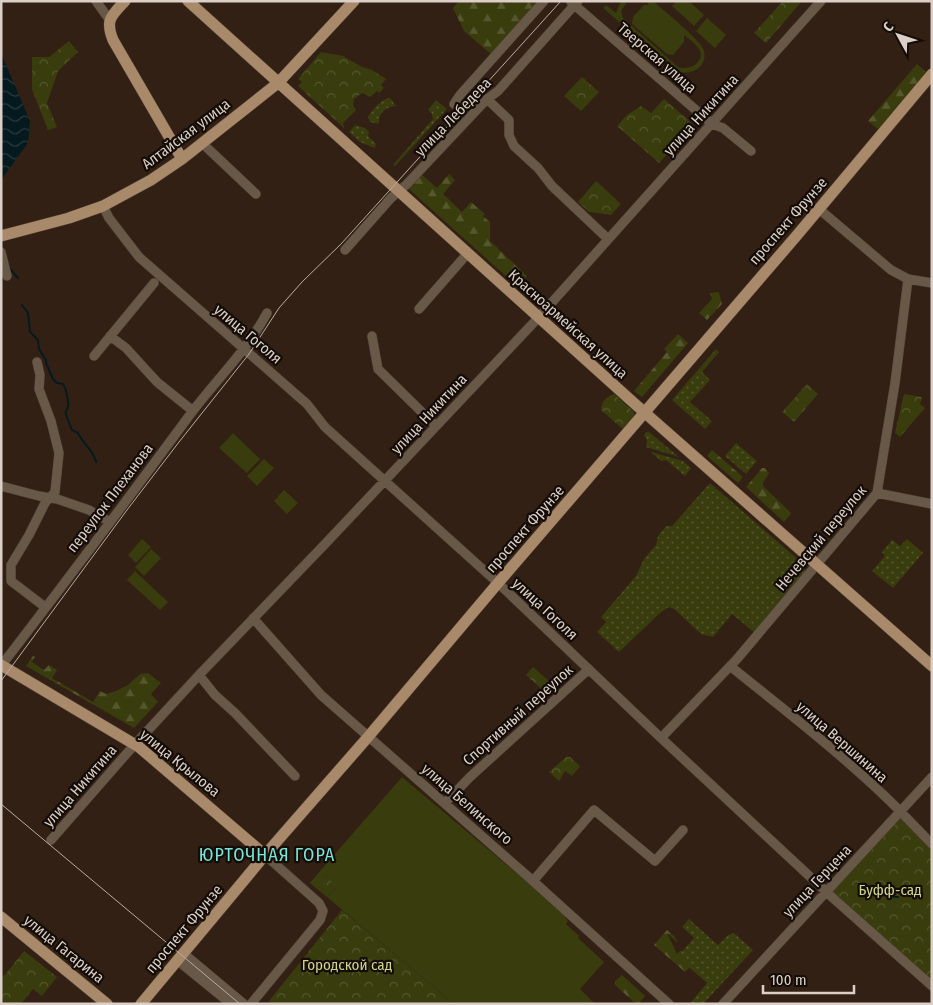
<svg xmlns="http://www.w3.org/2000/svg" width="933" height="1005" font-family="'Fira Sans Condensed',sans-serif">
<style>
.grass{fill:url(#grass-dots)}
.forest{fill:url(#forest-firs)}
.park{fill:url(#park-crowns)}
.pitch{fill:#393c0c}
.water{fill:url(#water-waves)}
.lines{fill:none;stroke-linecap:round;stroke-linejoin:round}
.stream{stroke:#051a1e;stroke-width:2}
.minor-casing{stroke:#4d3c31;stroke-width:10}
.major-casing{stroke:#4d3c31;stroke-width:12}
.minor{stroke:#675848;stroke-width:9}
.major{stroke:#a88969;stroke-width:11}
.tram{stroke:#b8aba2;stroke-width:1}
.labels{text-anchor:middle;stroke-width:4.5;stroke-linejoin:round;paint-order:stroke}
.street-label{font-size:15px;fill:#dbcfc7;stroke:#140c07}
.park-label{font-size:15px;fill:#ced689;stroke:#140c07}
.quarter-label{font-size:18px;letter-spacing:1px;fill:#7ae4da;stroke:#140c07}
</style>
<defs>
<pattern id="grass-dots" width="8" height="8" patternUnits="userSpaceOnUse" patternTransform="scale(1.25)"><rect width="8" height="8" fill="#393c0c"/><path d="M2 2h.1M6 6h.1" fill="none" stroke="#55572e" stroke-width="1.8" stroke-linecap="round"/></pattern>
<pattern id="forest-firs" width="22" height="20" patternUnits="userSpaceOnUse" patternTransform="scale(1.25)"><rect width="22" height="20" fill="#393c0c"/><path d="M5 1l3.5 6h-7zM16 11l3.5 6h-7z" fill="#55572e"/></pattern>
<pattern id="park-crowns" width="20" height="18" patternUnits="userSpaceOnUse" patternTransform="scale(1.25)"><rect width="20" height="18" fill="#393c0c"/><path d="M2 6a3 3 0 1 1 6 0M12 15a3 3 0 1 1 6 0" fill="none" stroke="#55572e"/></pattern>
<pattern id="water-waves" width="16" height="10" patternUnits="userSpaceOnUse" patternTransform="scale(1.25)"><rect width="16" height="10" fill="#051a1e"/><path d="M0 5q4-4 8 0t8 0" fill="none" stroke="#293a3d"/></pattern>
</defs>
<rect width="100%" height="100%" fill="#322014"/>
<path class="grass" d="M390,98L396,106C385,107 378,113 379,124L370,122L368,117C373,109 381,99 390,98Z
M436,100L447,109L395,166L393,165L433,119L432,114L428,110Z
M355,125L365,128L369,132L368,136L376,144L375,148L360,142L349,132Z
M716,349L719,352L702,372L710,380L690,402L712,421L705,429L672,400Z
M646,432H649L679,457L646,447L647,441L644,435Z
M736,443L757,461L746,474L725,456Z
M651,452L683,461L691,468L685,476L666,460L661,461Z
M710,483L801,562L805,568V572L755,633L732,614L713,637L701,634L674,609L669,607L661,612L619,652L597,632L606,622L601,617L636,576L644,559L656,545L658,536L666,526H672Z
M907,539L923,553L893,588L872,571L885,556L882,552L892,540L900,546Z
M689,919L718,945L728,935L734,933L753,950L703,1004H693L691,1002L707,983L677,957L694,938L682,927Z"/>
<path class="forest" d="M459,1H541L492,55L464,31L453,8Z
M917,64L927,73L879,130L868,121Z
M421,174L437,188L449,174L455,180L443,194L462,212L471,202L485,214L483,216L490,222V241L527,276L518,287L410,190L409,188Z
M719,292L722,304L707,320L699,313L712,299L710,293Z
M678,334L688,343L642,397L634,391L667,352L664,349Z
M712,450L743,477L738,483L707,456Z
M762,468H765L769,473L763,483V486L791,513L784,522L746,487Z
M33,656L35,657L32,662L44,670L49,665L57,670L52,678L93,702L100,691L106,694L116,691L128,685L140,674L148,673L161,683L151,694L158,702L134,728L26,666Z
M667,930L675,937L678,943L667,933L677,954L681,950L682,952L678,957L690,967L685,972L654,945Z
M622,975L645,996L639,1003H635L615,985V981Z"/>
<path class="park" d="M783,1H802L766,43L754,33Z
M69,41L78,52L58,71L47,103L57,127L48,130L32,89V57H49Z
M321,52L343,56L362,67L372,70L386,79L381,85L384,88L379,93L377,91L370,97L362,93L354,99L353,105L356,110L343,123L344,128L298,86L302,82L298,79Z
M582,77L599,92L581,111L564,96Z
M664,99L694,125L659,163L617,126L627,115L641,106L651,113Z
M596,181L621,204L611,215L589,212L578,202Z
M807,384L818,394L794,422L782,412Z
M614,394L634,412V416L624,430L601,410C601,402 607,396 614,394Z
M904,394L922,397L920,404L925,408L900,437L895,433Z
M533,667L552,684L545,692L526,675Z
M566,757H570L580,766L572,776L565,771L559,781L549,772Z
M900,817L932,848V982L832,892Z
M320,871L337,886L327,897L310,883Z
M342,910L454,1004H271L269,1001Z
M24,951L57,977L42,996L33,989L21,1004H1V976L3,977Z"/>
<path class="pitch" d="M621,1H628L621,11L623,18L678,67C689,71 706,62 699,49C695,43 689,39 684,35V42L673,55L667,54L632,24L633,17L644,5H649L646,1H653C663,10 702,41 704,51C708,69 688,77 675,70L603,8L606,5L616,13Z
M676,1H689L704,15L694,26L672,6Z
M707,18L726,35L715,48L696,31Z
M233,433L260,459L247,473L219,448Z
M264,459L274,468L257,486L247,476Z
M284,490L298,503L287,514L274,501Z
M142,539L151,547L136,563L128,555Z
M151,549L161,558L144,576L135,567Z
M135,571L168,602L160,610L127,580Z
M402,777L565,914V917L568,921L566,924L579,936L578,938L604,962L580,989L595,1004H454L327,897L337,886L320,871Z"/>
<path class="water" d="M1,53L30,121L28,143L1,180Z"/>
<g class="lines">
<path class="stream" d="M9,268L18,278
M22,305L28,313L30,332L38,340L39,349L46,360V363L53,379L57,383L63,384C66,388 69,403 68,407C66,412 65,410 66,415C68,420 70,425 72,430L78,433C83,444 93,449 96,462
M889,896L898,897"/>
<defs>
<path id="minor" d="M96,1L109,19
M571,2L712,124L723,128L751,151
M487,99L509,120V135L514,146L538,168L552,186L608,239
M454,104L460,95L544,1
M202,143L256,194
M103,206L109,218L139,257L307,404L325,427L498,583L661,738L834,899L932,986
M819,209L891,270L908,279L932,283
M345,250L391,198L406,185L487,99L498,91L578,1
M1,252L7,276
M419,309L467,254
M110,336L126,348L157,382L193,411
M372,336L378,369L436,426
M94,356L154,283
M37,362L40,375L39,389L51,421L59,453L55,492L45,503L29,535L11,565V581L45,607
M1,486L39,496L57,499L89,510L110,522
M877,493L932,504
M253,618L321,695L533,881L669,1004
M1,666C65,583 127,500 189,416C215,381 246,352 267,313
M730,666C786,711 843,755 894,805C907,818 919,831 932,844
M199,675L215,695L235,713L295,776
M661,738L737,659L877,493L895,383L908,279
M445,803L470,777L589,669
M51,840L128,752L199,675L326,543L538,318L821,1
M533,881L594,810L655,861L683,830
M183,953L244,1004
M177,960L231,1004
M251,1004L320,920L323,911L319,903L265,855
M723,1004L932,777"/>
<path id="major" d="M125,1C111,16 105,20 113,40L182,159
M188,1L635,404L932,666
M1,236L69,218L103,206L151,180L182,159L278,83L354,1
M1,665L139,747L265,855
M1,917L107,1004
M141,1004L265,855L368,737L498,583L798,234L932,74"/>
</defs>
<use href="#minor" class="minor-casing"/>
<use href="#major" class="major-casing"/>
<use href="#minor" class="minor"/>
<use href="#major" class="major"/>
<path class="tram" d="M1,681L127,510L179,442L249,354L279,308L302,282L341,244L561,1
M1,804L240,1004"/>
</g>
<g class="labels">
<g class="street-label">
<text transform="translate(657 58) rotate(41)" y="5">Тверская улица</text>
<text transform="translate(701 115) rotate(-48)" y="5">улица Никитина</text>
<text transform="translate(453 117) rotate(-46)" y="5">улица Лебедева</text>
<text transform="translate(186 134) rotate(-37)" y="5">Алтайская улица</text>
<text transform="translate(788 221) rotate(-49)" y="5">проспект Фрунзе</text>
<text transform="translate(568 324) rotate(42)" y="5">Красноармейская улица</text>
<text transform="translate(248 334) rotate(40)" y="5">улица Гоголя</text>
<text transform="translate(429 414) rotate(-47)" y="5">улица Никитина</text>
<text transform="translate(110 498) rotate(-53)" y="5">переулок Плеханова</text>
<text transform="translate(525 529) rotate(-49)" y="5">проспект Фрунзе</text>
<text transform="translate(821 538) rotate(-50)" y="5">Нечевский переулок</text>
<text transform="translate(545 609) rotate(43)" y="5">улица Гоголя</text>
<text transform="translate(518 715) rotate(-42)" y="5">Спортивный переулок</text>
<text transform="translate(842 742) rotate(41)" y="5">улица Вершинина</text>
<text transform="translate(180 763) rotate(39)" y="5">улица Крылова</text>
<text transform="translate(80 786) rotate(-49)" y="5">улица Никитина</text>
<text transform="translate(467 804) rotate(41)" y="5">улица Белинского</text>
<text transform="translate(817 881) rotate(-47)" y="5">улица Герцена</text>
<text transform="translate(184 929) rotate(-50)" y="5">проспект Фрунзе</text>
<text transform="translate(64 949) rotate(39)" y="5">улица Гагарина</text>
</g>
<g class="park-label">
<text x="890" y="895">Буфф-сад</text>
<text x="347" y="970">Городской сад</text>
</g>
<g class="quarter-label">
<text x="267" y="861">ЮРТОЧНАЯ ГОРА</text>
</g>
</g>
<rect width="933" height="1005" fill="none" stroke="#dbcfc7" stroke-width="5"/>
<g transform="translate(898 35) rotate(310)" stroke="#140c07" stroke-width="4" paint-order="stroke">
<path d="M0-4L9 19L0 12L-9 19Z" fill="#dbcfc7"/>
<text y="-8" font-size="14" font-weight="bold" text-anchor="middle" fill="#dbcfc7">С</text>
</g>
<path d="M763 985v8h91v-8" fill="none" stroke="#dbcfc7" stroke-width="2.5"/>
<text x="770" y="985" font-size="15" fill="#dbcfc7" stroke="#140c07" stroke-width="4" paint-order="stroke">100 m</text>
</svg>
